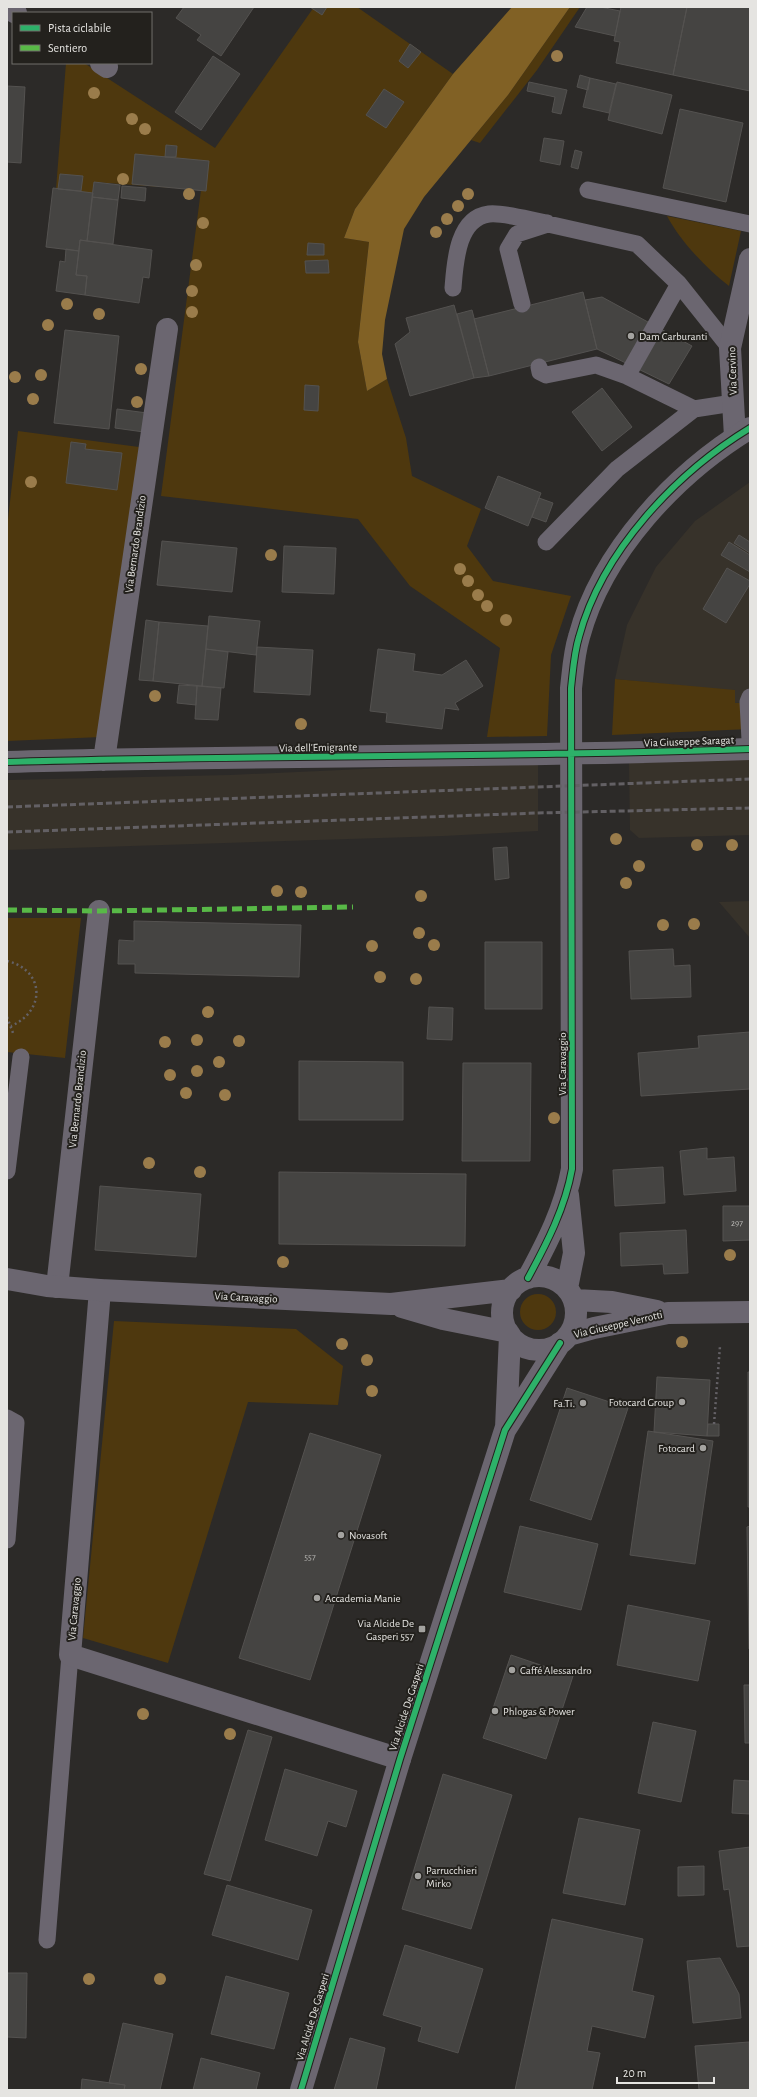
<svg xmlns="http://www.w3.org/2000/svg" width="757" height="2097" font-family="'Alegreya Sans',sans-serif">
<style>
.built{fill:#37322a}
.green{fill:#4e380e}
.water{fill:#816125}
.building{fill:#454442;stroke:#545250}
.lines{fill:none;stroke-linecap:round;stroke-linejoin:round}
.path{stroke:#646166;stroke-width:2.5;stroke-dasharray:2 3;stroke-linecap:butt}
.service{stroke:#6b6670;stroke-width:17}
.minor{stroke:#6b6670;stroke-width:22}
.tertiary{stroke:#6b6670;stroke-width:22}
.rail{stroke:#636064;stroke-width:3;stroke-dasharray:6 3;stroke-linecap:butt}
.quiet{stroke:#58b947;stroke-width:5;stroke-dasharray:10 5;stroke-linecap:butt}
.cycleway-casing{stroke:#23211d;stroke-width:8}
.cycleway{stroke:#2db169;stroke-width:6}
.tree{fill:#9a7c4b}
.poi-dot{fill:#a4a3a0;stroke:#23211d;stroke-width:1.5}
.labels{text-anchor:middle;stroke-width:4;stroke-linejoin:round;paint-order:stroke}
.number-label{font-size:9px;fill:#bdbcb9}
.poi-label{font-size:11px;fill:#e5e4e1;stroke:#23211d;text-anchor:start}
.street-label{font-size:11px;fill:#e5e4e1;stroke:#23211d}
</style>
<rect width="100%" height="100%" fill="#2c2a28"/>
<path class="built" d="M750,482V702L735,703V691L615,679L627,625L656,567L695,521Z
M750,759V835L639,838L630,830L629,761Z
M538,761V831L443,836L7,850V780L230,775Z
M750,901V938L719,902Z"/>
<path class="green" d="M314,7H357L453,74L355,209L344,238L369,242L358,342L367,391L387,379L406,438L412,476L481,509L467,546L493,581L571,596L551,655L547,736L487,737L500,648L410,586L358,519L161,496L201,190L94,182L93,193L56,189L66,63H84L215,148Z
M570,7H580L537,70L480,143L471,140L508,95Z
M667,216L741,231L729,286C706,268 681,242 667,216Z
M18,431L139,447L101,737L7,741V528Z
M615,679L735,690V703H750V729L612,735Z
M7,918H81L65,1058L7,1052Z
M520 1312a18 18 0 1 1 36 0a18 18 0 1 1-36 0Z
M114,1321L296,1329L343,1366L338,1405L248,1402L168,1663L83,1638Z"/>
<path class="water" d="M512,7H570L508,95L424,197L404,229L385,320L382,354L387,379L367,391L358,342L369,242L344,238L355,209L453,74Z"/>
<path class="building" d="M184,7H254L221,56L197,40L201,35L176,18Z
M310,7H327L322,15Z
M587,7H600L620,11L615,36L575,27Z
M621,7H687L673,75L616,63L620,42L614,41Z
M687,7H750V91L673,75Z
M410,44L421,52L408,68L399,61Z
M213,56L240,74L201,130L175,112Z
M580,75L590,78L588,90L577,87Z
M590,78L616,84L609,113L583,107Z
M529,82L567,90L561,114L552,112L555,97L527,91Z
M617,82L672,95L662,134L608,120Z
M7,86L25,87L21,163L7,162Z
M384,89L404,102L386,128L366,115Z
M680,109L743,123L726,202L663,188Z
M544,138L564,141L560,165L540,161Z
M166,145L177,146L176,157H165Z
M575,150L582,152L578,169L571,167Z
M135,154L209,161L206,191L132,184Z
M60,174L83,176L81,191L58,189Z
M94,182L120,185L118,200L92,197Z
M122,186L146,188L145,201L121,198Z
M53,188L93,193L87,241L80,240L79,251L46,247Z
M92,197L118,200L113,244L87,241Z
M80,240L152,250L149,278L143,277L139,303L85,295L87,276L76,275Z
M308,243L324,244V255H307Z
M66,249L79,251L76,275L87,276L85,295L56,291L60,261L65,262Z
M328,260L329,273H306L305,261Z
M583,292L597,349L489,376L474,319Z
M602,297L692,346L669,384L597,349L585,300Z
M454,305L474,378L410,396L395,344L410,332L406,318Z
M472,310L489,376L474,378L457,314Z
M65,330L119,336L109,429L54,423Z
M305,385L319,386L318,411L304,410Z
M602,388L632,427L602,451L572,412Z
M117,409L147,413L144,432L115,428Z
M71,442L86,444L85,449L122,453L117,490L66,483Z
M498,476L541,493L528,526L485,508Z
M539,498L553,503L546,522L532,517Z
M739,535L750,542V553L734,543Z
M162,541L237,548L232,592L157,585Z
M729,542L750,555V572L721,555Z
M284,546L336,548L334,594L282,592Z
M727,568L750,581V584L726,623L703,609Z
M209,616L260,621L256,655L206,649Z
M146,620L159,622L153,681L139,680Z
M159,622L208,626L202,686L153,681Z
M257,647L313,650L310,695L254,692Z
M206,649L228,652L224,688L202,686Z
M378,649L415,654L413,671L442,675L466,660L483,686L455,703L459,710L445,708L442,729L386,722L387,713L370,711Z
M179,685L197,686L196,705L177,703Z
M197,686L221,688L218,720L195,719Z
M507,847L509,878L495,880L493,848Z
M134,921L301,925L299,977L135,973V964H118L119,940L134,941Z
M485,942H542V1009H485Z
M673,949L674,966L690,965L691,997L631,999L629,951Z
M429,1007L453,1008L452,1040L427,1039Z
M750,1032V1089L641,1096L638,1053L699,1048L698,1036Z
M299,1061L403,1062V1120H299Z
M463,1063H531L530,1161H462Z
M707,1148V1159L734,1157L736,1191L684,1195L680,1151Z
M663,1167L665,1203L615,1206L613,1170Z
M279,1172L466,1174L465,1246L279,1244Z
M100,1186L201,1194L196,1257L95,1250Z
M723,1206H750V1240L723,1241Z
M686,1230L688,1273L664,1274L663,1264L621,1266L620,1233Z
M748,1372H750V1507H748Z
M657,1377L710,1380L707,1436L654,1432Z
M567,1388L628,1408L591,1520L530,1500Z
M708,1424H719V1436H707Z
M648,1431L713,1441L695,1564L630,1555Z
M310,1433L381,1455L310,1680L239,1658Z
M520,1526L598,1544L581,1610L504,1592Z
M750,1526V1649H749L747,1527Z
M628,1605L710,1621L698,1681L617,1665Z
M511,1655L573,1676L546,1759L483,1738Z
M744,1685H750V1743H745Z
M653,1722L696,1731L681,1802L638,1793Z
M248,1730L272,1737L230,1881L204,1874Z
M285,1769L357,1791L346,1827L328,1821L317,1856L265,1840Z
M443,1774L512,1795L471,1929L402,1909Z
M734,1780L750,1781V1814L732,1813Z
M579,1818L640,1830L625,1905L563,1893Z
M750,1847V1946L737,1947L729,1889L724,1890L719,1851Z
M704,1866V1895L678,1896V1867Z
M227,1885L312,1910L298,1960L212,1935Z
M552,1919L643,1939L632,1991L654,1996L645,2038L592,2026L587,2051L600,2053L592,2090H515Z
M405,1945L483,1969L458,2053L418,2041L422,2027L383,2015Z
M720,1958L739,1994L741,2018L693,2023L687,1961Z
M7,1973H27L26,2038L7,2037Z
M226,1976L289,1993L274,2049L211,2034Z
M123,2023L173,2034L160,2090H124L125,2085L109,2083Z
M350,2038L385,2048L376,2090H334Z
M749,2042L750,2090H699L695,2046Z
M201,2058L260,2073L256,2090H193Z
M82,2079L125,2085L124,2090H81Z"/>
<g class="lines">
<path class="path" d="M7,961C45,970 46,1011 11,1026
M7,1017L13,1033
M714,1424L720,1346"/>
<path class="service" d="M588,190L750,224
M453,288C455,263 457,218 489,214C503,212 533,221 547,223
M522,304L508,249L517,234L548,224L637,244L679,284
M730,348L679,284L627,376L694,409L733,403
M539,367L540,372L546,375L596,365L627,376
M546,542L617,469L694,409
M750,697L748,702L750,740
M7,1171L21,1057
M7,1418L16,1423L7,1540
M47,1940L70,1655"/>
<path class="minor" d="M7,8L16,13
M101,63L107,67
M735,437L730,348L750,259
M104,760L167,329
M7,762C255,755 502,758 750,749
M57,1287L99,911
M100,1290L70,1655L400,1759"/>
<path class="tertiary" d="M502 1313a37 37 0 1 1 74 0a37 37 0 1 1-74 0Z
M528,1278C547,1243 565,1208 572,1169L571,688C573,671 574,653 579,637C602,551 676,473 750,428
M7,1279L47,1286L100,1290L391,1304L511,1290
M567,1288L574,1253L568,1195
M575,1300L612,1302L657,1311
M402,1307L443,1319L508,1332
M569,1335L594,1328L668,1313L750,1312
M506,1428L510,1335
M301,2090L400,1759L505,1430L560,1343"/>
<path class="rail" d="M7,807L750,779
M7,832L538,813L750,808"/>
<path class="quiet" d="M7,910L99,911L353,907"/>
<defs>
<path id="cycleway" d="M7,762C255,755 502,758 750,749
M528,1278C547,1243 565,1208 572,1169L571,688C573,671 574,653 579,637C602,551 676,473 750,428
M301,2090L400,1759L505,1430L560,1343"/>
</defs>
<use href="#cycleway" class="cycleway-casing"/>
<use href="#cycleway" class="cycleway"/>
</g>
<g class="tree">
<circle cx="557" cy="56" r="6"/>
<circle cx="94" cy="93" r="6"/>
<circle cx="132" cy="119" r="6"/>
<circle cx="145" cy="129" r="6"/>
<circle cx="123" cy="179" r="6"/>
<circle cx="189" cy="194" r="6"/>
<circle cx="468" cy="194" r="6"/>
<circle cx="458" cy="206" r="6"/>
<circle cx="447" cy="219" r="6"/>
<circle cx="203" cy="223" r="6"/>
<circle cx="436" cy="232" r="6"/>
<circle cx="196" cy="265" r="6"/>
<circle cx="192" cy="291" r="6"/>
<circle cx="67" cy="304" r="6"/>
<circle cx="192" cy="312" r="6"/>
<circle cx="99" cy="314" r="6"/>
<circle cx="48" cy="325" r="6"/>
<circle cx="141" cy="369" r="6"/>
<circle cx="41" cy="375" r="6"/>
<circle cx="15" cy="377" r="6"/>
<circle cx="33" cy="399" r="6"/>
<circle cx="137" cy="402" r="6"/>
<circle cx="31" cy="482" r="6"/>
<circle cx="271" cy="555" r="6"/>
<circle cx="460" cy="569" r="6"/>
<circle cx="468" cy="581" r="6"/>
<circle cx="478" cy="595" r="6"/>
<circle cx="487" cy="606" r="6"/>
<circle cx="506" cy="620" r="6"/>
<circle cx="155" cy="696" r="6"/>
<circle cx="301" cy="724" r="6"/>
<circle cx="616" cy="839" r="6"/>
<circle cx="697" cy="845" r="6"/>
<circle cx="732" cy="845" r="6"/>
<circle cx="639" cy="866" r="6"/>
<circle cx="626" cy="883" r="6"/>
<circle cx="277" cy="891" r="6"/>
<circle cx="301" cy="892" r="6"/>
<circle cx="421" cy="896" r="6"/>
<circle cx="694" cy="924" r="6"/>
<circle cx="663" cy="925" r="6"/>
<circle cx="419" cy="933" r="6"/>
<circle cx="434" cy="945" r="6"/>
<circle cx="372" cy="946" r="6"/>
<circle cx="380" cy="977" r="6"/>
<circle cx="416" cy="979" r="6"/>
<circle cx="208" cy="1012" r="6"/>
<circle cx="197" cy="1040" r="6"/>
<circle cx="239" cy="1041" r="6"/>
<circle cx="165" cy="1042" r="6"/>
<circle cx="219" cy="1062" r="6"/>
<circle cx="197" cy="1071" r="6"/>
<circle cx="170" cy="1075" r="6"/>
<circle cx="186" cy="1093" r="6"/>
<circle cx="225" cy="1095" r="6"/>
<circle cx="554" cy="1118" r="6"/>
<circle cx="149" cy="1163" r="6"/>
<circle cx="200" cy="1172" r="6"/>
<circle cx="730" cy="1255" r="6"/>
<circle cx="283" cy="1262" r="6"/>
<circle cx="682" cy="1342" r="6"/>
<circle cx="342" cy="1344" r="6"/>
<circle cx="367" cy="1360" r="6"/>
<circle cx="372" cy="1391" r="6"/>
<circle cx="143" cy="1714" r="6"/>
<circle cx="230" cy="1734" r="6"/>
<circle cx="89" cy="1979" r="6"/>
<circle cx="160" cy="1979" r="6"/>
</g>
<g class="poi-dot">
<circle cx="631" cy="336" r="4"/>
<circle cx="682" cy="1402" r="4"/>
<circle cx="583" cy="1403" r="4"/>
<circle cx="703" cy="1448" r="4"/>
<circle cx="341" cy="1535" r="4"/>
<circle cx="317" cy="1598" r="4"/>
<rect x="418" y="1625" width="8" height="8" rx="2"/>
<circle cx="512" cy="1670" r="4"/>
<circle cx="495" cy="1711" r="4"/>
<circle cx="418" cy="1876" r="4"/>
</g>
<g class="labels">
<g class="number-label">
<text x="737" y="1226">297</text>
<text x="310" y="1560">557</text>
</g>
<g class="poi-label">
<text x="639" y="340">Dam Carburanti</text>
<text x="674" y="1406" text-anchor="end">Fotocard Group</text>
<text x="575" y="1407" text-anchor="end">Fa.Ti.</text>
<text x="695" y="1452" text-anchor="end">Fotocard</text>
<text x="349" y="1539">Novasoft</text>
<text x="325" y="1602">Accademia Manie</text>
<text x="414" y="1627" text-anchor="end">Via Alcide De<tspan x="414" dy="13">Gasperi 557</tspan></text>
<text x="520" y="1674">Caffé Alessandro</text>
<text x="503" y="1715">Phlogas &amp; Power</text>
<text x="426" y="1874">Parrucchieri<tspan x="426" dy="13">Mirko</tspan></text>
</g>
<g class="street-label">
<text transform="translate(732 371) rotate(-92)" y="4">Via Cervino</text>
<text transform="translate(135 544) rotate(-82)" y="4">Via Bernardo Brandizio</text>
<text transform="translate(689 741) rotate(-2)" y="4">Via Giuseppe Saragat</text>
<text transform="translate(318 747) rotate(-1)" y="4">Via dell'Emigrante</text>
<text transform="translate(562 1064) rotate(-90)" y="4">Via Caravaggio</text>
<text transform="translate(77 1099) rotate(-84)" y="4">Via Bernardo Brandizio</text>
<text transform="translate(246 1297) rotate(3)" y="4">Via Caravaggio</text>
<text transform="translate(618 1324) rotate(-13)" y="4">Via Giuseppe Verrotti</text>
<text transform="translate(74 1609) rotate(-85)" y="4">Via Caravaggio</text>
<text transform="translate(406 1707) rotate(-72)" y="4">Via Alcide De Gasperi</text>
<text transform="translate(312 2017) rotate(-73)" y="4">Via Alcide De Gasperi</text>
</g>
</g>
<rect width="757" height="2097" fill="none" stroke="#e5e4e1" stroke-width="16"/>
<rect x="12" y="12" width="140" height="52" fill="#23211d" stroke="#716f6b"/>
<rect x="20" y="25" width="20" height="6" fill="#2db169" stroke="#716f6b"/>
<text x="48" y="32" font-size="12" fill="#e5e4e1">Pista ciclabile</text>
<rect x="20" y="45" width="20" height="6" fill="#58b947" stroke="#716f6b"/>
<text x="48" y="52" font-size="12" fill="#e5e4e1">Sentiero</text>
<path d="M617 2077v6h97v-6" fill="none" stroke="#e5e4e1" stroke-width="2"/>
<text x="623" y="2077" font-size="12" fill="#e5e4e1" stroke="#23211d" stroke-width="3" paint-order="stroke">20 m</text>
</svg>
